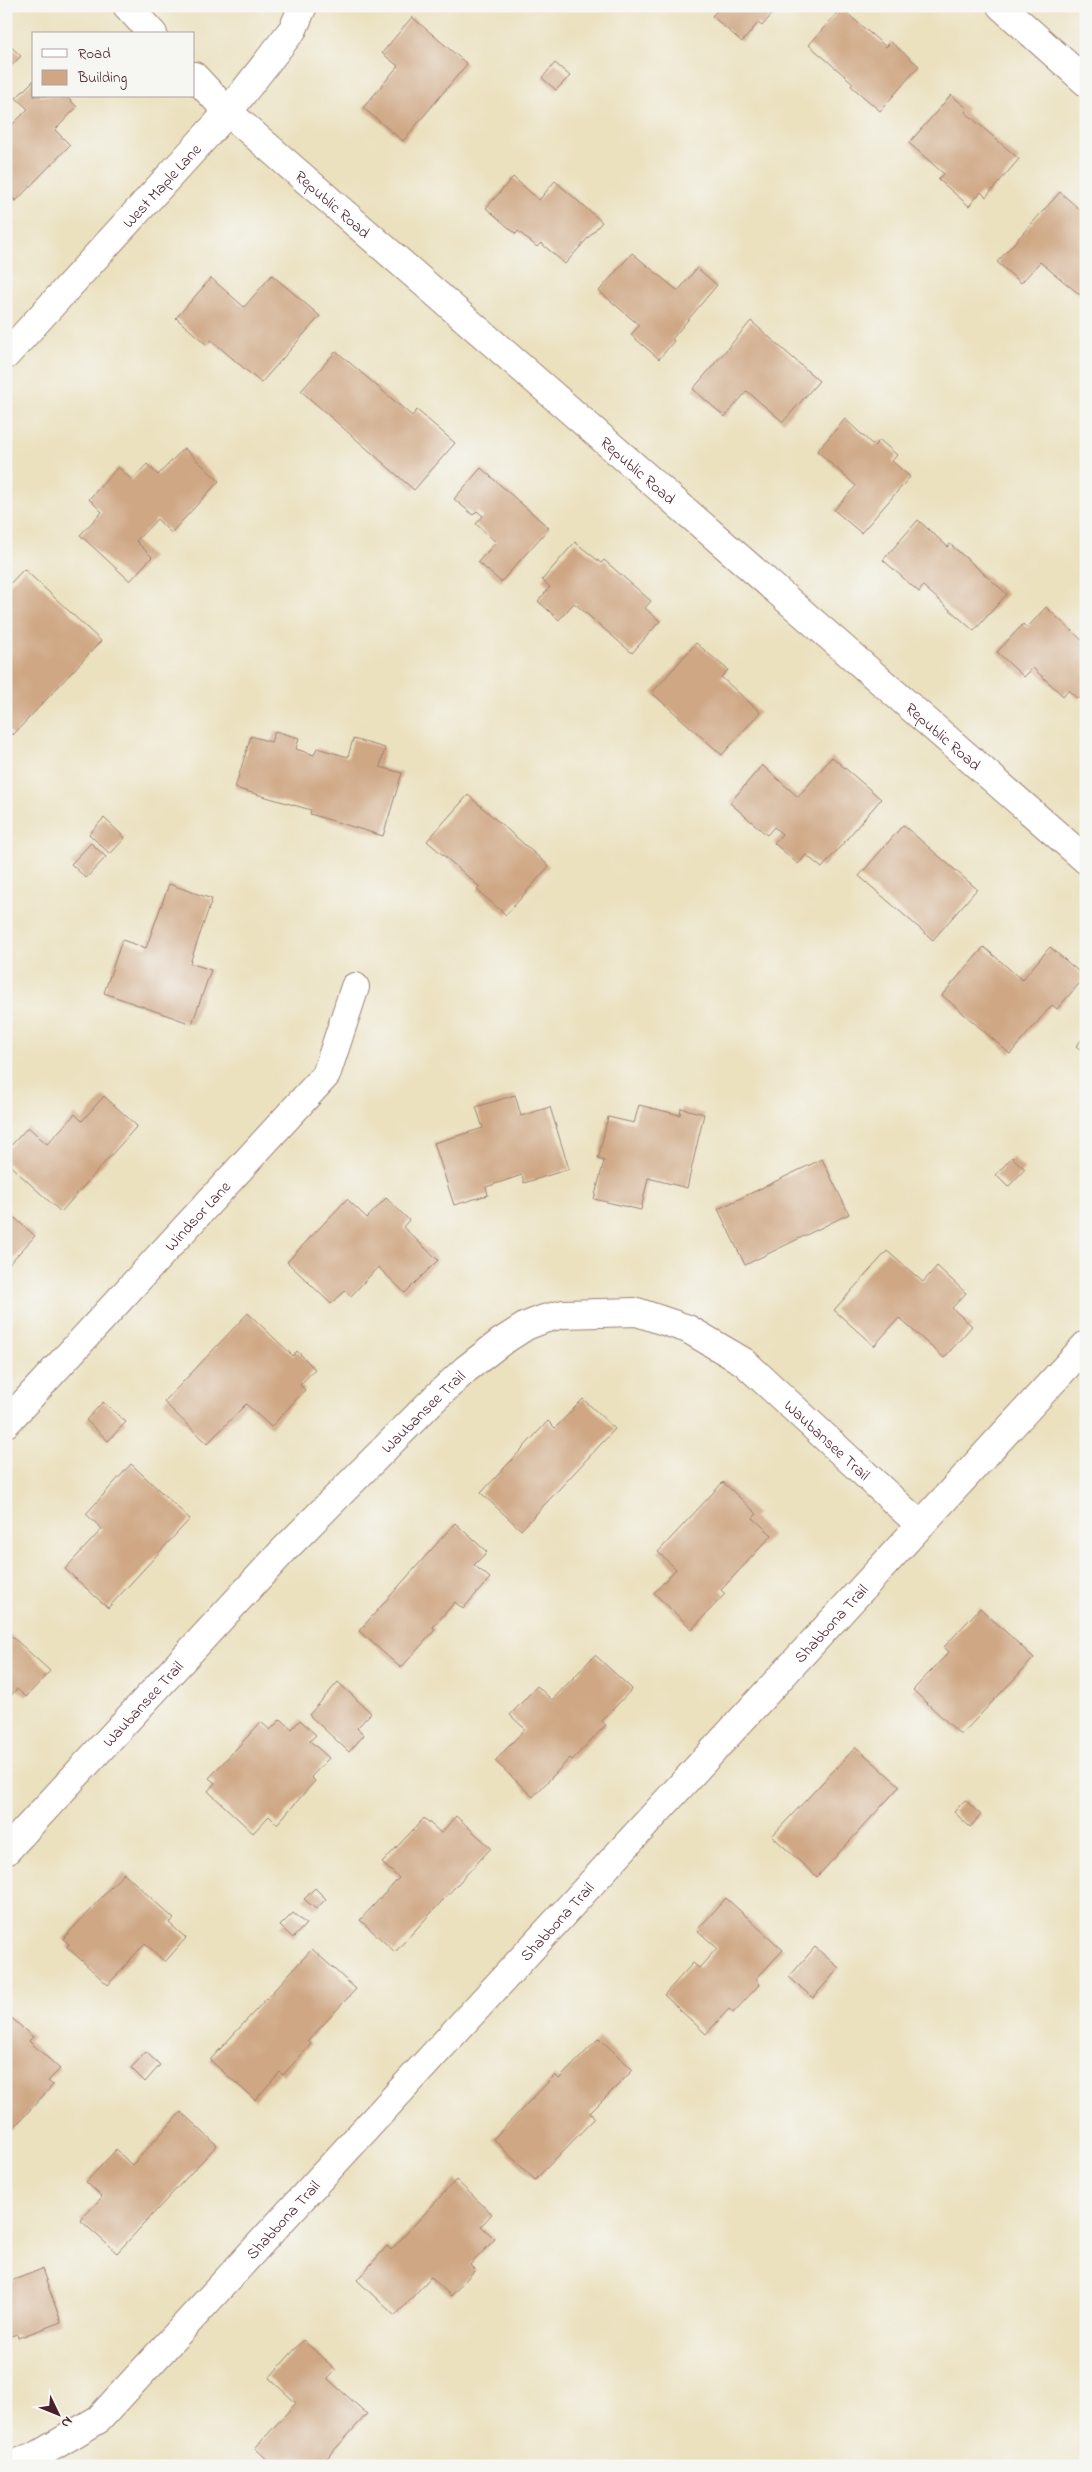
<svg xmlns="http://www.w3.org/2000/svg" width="1092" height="2472" font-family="'Indie Flower',sans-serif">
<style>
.building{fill:#cfa784}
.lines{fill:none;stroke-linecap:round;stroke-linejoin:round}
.street-casing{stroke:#9a8075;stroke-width:30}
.street{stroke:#fff;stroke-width:28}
.labels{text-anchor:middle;stroke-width:4.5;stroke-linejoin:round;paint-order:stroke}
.street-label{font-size:16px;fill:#4a1f2b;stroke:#f6f6f2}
</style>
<rect width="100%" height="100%" fill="#f6f6f2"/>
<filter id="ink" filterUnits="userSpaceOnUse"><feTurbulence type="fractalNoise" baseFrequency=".02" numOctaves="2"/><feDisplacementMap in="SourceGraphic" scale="10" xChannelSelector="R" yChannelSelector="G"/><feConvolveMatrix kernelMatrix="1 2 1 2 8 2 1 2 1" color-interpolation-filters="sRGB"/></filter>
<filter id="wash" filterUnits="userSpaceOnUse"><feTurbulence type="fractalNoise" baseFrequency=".0096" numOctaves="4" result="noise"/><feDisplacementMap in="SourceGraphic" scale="20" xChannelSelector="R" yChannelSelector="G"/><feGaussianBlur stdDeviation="1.12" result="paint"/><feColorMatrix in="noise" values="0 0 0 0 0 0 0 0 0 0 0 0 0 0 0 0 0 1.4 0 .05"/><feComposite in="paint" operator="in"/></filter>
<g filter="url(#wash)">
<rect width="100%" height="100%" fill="#ebe1bf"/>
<g id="blocks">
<path class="building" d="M721,6H779L762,26L758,23L742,42L712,16Z
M841,8L886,47L891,42L919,66L880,111L851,86L853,83L809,45Z
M412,17L467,64L403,141L363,108L398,66L382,53Z
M6,42L21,56L8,69L6,67Z
M555,63L570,76L556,90L542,78Z
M34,80V96H66L77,107L55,130L70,145L16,201L6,191V131L28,109L16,98Z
M951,95L967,108L965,112L1019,159L986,197L981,192L969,206L938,179L944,174L909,143Z
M513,177L539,200L555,181L602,222L565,264L541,243L537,247L518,231L516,234L486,208Z
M1060,192L1086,215L1085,299L1040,262L1021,283L997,262Z
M632,253L678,291L697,268L717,285L672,339L674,341L659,359L631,335L639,325L599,291Z
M272,275L320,316L261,383L211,340L207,345L176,318L211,278L244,307Z
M751,321L819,381L783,422L747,391L725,417L693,389Z
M336,351L412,416L417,410L455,443L414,490L301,391Z
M845,419L874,446L880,440L897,455L892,461L910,477L861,533L834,510L856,486L817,451Z
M184,448L219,481L171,533L157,519L136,541L152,557L130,581L80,535L102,512L89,499L118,467L132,480L147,464L158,475Z
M481,468L549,528L501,582L478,562L496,542L476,524L483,516L477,511L473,515L454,499Z
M918,520L948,547L950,544L1007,594L974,631L923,586L919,592L883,560Z
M575,542L601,563L604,560L651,601L645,608L660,621L632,653L574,603L559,620L538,601L550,587L542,580Z
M24,569L101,641L13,735L6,728V644L10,640L6,637V588Z
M1046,607L1086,644V691L1078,699L1068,690L1063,696L1033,668L1024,677L997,652L1023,624L1027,628Z
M696,643L728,670L721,677L760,712L722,755L652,693Z
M275,731L299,738L296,749L314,755L317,748L348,757L353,739L385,748L380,767L402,773L383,836L310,814L311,810L235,788L251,736L271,742Z
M832,757L881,799L822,868L806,855L798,864L774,843L782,834L774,827L767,835L730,803L762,765L798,797Z
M468,795L549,866L506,915L477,890L480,887L427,841Z
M104,818L125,838L110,854L89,834Z
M903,825L977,889L933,940L859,876Z
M91,843L106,857L86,878L71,864Z
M169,884L212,899L190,963L211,970L192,1024L104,993L122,940L146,948Z
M984,947L1022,980L1050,947L1085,977L1057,1009L1052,1005L1010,1054L942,995Z
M1086,1035V1054L1076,1046Z
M515,1095L521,1116L550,1107L569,1169L524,1183L522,1175L486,1187L488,1195L454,1205L434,1143L483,1128L476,1107Z
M104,1096L137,1126L61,1212L6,1162V1151L28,1127L47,1144L75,1114L82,1121Z
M639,1105L680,1115L681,1108L704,1114L687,1188L648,1178L641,1210L594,1199L604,1161L598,1159L608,1117L634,1123Z
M1012,1157L1025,1169L1008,1187L996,1175Z
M822,1159L849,1214L745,1265L718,1209Z
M386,1198L409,1220L403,1227L438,1260L405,1293L378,1267L351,1296L345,1291L331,1304L287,1262L347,1199L367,1218Z
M6,1210L35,1236L6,1267Z
M887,1251L923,1282L937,1266L966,1293L952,1308L972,1326L944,1358L899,1318L874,1346L834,1310Z
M248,1313L293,1356L297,1351L315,1369L300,1385L305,1390L271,1427L246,1404L207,1444L164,1402Z
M583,1399L615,1429L521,1530L481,1493L548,1421L555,1428Z
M103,1402L126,1422L108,1441L86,1420Z
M131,1464L190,1519L108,1608L65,1569L102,1529L86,1514Z
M723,1482L757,1514L753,1518L772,1535L721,1590L725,1594L692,1629L654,1593L676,1569L658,1552Z
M455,1523L487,1552L474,1565L490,1578L463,1609L455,1602L433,1627L435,1630L401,1668L359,1631Z
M980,1608L1034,1658L961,1735L913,1690L949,1652L944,1647Z
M6,1631L50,1671L26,1697L17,1689L6,1701Z
M595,1655L632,1689L602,1721L606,1725L572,1760L570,1758L533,1797L495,1761L525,1729L510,1715L537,1686L552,1700Z
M338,1682L371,1713L357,1728L364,1735L349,1752L309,1715Z
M281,1719L292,1729L300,1720L316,1735L310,1741L329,1758L311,1777L315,1781L277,1824L269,1816L253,1833L208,1791L215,1783L209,1778L261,1722L270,1730Z
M856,1747L900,1786L817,1877L772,1836Z
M965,1800L981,1815L970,1827L954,1812Z
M456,1816L491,1848L395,1952L360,1920L399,1878L382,1863L424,1818L441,1833Z
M124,1873L174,1919L169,1923L186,1938L165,1962L145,1943L108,1985L67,1947L69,1944L63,1939Z
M315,1888L326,1899L316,1909L304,1899Z
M726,1898L783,1950L756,1979L760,1984L733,2013L729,2009L706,2034L664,1995L693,1963L699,1968L717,1948L697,1930Z
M293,1913L306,1924L293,1938L280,1926Z
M815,1947L839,1968L813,1998L789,1977Z
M312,1949L356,1989L308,2041L311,2044L283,2075L280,2072L255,2100L210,2060Z
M6,2013L33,2037L29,2041L60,2069L48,2081L53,2085L6,2136Z
M599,2038L633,2070L590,2113L595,2118L535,2180L493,2139L555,2075L559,2079Z
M146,2052L160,2065L145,2082L131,2068Z
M181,2112L217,2145L117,2253L80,2220L102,2197L86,2182L116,2150L132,2165Z
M456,2180L492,2214L481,2226L495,2239L470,2265L475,2270L451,2296L431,2277L395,2316L357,2280L387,2246L391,2250Z
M42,2269L61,2322L18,2338L17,2334L6,2338V2283Z
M303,2340L336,2370L328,2379L367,2414L320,2466H274L255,2448L296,2403L269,2378Z"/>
</g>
</g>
<g filter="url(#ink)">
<use href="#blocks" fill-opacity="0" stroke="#9a8075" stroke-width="1"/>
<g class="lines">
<defs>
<g id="street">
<path d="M127,6L153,34"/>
<path d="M1001,6L1086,82"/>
<path id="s1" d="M194,76L228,112L1086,860"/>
<path id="s2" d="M6,355L228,112L293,29L303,6"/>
<path id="s3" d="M6,1423L326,1075L355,987"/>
<path id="s4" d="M6,1851L282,1552L434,1399L466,1369L501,1342L526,1326L544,1319L563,1314L637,1312L688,1329L744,1362L920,1525"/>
<path id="s5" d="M6,2466L35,2457L99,2419L1086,1345"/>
</g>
</defs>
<use href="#street" class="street-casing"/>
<use href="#street" class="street"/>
</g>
</g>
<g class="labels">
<g class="street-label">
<text dy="6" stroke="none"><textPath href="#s2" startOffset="230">West Maple Lane</textPath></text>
<text dy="6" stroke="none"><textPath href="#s1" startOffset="189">Republic Road</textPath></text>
<text dy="6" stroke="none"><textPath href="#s1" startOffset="594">Republic Road</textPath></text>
<text dy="6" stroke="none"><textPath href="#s1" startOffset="999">Republic Road</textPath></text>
<text dy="6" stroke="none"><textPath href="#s3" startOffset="282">Windsor Lane</textPath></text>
<text dy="6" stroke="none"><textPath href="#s4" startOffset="606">Waubansee Trail</textPath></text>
<text dy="6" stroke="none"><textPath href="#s4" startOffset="1086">Waubansee Trail</textPath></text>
<text dy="6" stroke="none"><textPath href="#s5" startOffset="1186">Shabbona Trail</textPath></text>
<text dy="6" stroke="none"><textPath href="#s4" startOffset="201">Waubansee Trail</textPath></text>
<text dy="6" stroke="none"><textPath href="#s5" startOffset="781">Shabbona Trail</textPath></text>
<text dy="6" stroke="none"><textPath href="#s5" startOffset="376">Shabbona Trail</textPath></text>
</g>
</g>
<rect width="1092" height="2472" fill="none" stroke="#f6f6f2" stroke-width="25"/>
<rect x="32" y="32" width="162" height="65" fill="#f6f6f2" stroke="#b1a0a2"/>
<rect x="42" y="49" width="25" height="8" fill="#ffffff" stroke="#b1a0a2"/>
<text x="78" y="58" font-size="15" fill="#4a1f2b">Road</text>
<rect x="42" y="70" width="25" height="15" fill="#cfa784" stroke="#b1a0a2"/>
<text x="78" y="82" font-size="15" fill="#4a1f2b">Building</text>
<g transform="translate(58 2414) rotate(133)" stroke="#f6f6f2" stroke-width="4" paint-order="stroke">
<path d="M0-4L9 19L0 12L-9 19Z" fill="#4a1f2b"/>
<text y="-8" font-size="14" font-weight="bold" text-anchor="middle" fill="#4a1f2b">N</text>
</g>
</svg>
